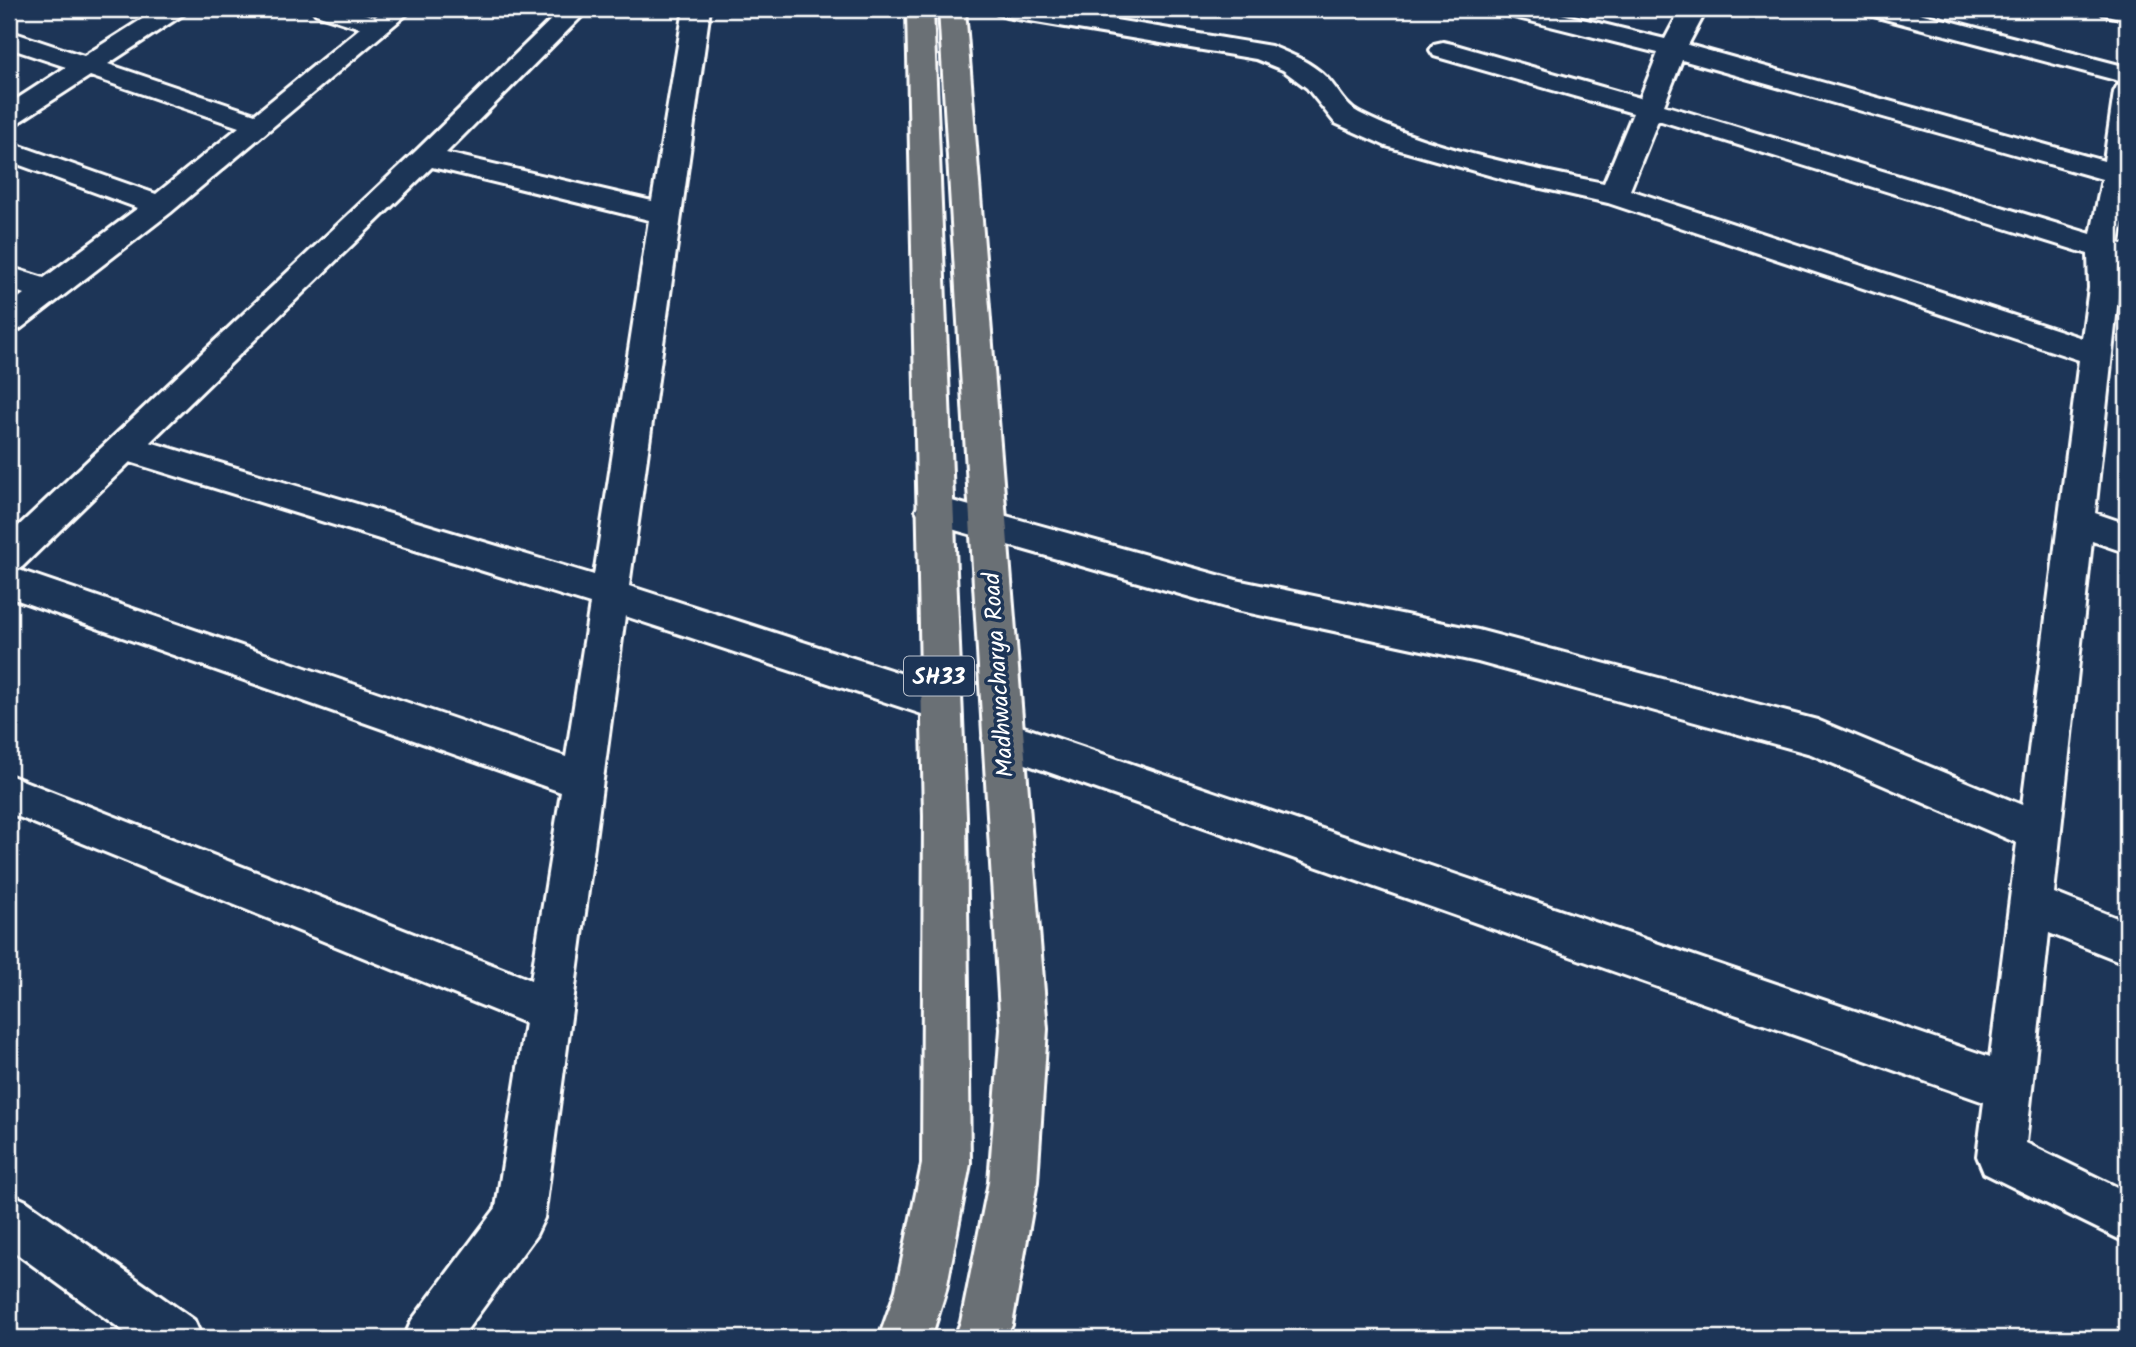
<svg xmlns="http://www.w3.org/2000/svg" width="2136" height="1347" font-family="Kalam,sans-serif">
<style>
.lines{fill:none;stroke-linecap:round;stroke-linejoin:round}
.minor-casing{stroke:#fff;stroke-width:6}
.major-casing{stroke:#fff;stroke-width:6}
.minor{fill:#1d3557;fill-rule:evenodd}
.major{fill:#6b6f75;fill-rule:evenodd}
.labels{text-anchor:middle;stroke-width:7;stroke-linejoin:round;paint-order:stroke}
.shield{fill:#1d3557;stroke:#bbc2cd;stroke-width:2}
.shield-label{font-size:23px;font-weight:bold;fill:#fff}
.street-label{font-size:24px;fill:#fff;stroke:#1d3557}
</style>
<rect width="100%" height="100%" fill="#1d3557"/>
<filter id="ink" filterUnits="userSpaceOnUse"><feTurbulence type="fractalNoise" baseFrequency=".0143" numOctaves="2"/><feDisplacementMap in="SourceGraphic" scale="14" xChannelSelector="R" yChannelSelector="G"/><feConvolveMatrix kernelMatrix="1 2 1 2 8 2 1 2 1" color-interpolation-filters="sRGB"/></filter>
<g filter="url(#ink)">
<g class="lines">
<defs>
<path id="minor" d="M158,9H188L184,14L108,64L255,114L360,28L316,14L312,9H350L375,17L385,9H413L170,213L20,329L9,332V305L24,294L9,288V267L44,278L138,208L9,161V142L156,194L239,127L90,76L19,122L9,124V104L66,67L9,48V31L84,56Z
M562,9H589L446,153L652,201L684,9H710L629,586L940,686L954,691L960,703L954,715L940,720L625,616L544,1218L536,1235L461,1338H404L412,1320L496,1208L525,1023L9,813V775L531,980L561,792L9,597V535L416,151ZM432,167L649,220L594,575L150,442ZM130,462L590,604L566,757L16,569L22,567Z
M993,9H1050L1271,46C1291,54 1311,62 1327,78C1337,88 1345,106 1359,113C1435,151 1522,166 1604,183L1633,113L1434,56L1430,50L1434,44L1443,42L1452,44L1640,98L1658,53L1502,14L1498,9H1541L1665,39L1681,9H1707L1688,45L2104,161L2114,92L2117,86L2127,84V197L2119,243L2127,246V266L2119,264V288L2095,513L2127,524V553L2092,541L2054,893L2127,922V964L2049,933L2026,1143L2127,1192V1243L1984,1173L1977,1156L1984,1102L1003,756L989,750L983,738L989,726L1003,720L1990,1057L2017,843L1811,754L1478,662L1236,610L934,524L922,520L916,510L922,500L934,496L1236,580L1478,630L1817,720L2022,805L2079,360L1608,203L1510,181L1386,146L1335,123L1307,88L1283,70L1256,59L1006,17L997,14ZM1682,60L2102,179L2091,234L1664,105ZM1658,120L2088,254L2089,288L2082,338L1630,190Z
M1862,9H1904L2127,67V83L1866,14Z
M2099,9H2127V20L2103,14Z
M9,1193L26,1201L194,1320L202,1338H133L9,1248Z"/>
<path id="major" d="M907,9H933L966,816L970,1164L946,1290L931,1338H879L896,1290L922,1164L924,816Z
M939,9H965L1047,1029L1037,1182L1012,1325L1006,1338H954L961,1322L989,1182L1001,1029Z"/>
</defs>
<use href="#minor" class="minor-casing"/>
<use href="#major" class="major-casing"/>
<use href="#minor" class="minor"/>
<use href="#major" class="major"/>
</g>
</g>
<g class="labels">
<rect class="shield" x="904" y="656.5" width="70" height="39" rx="5"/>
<g class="shield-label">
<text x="939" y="684">SH33</text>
</g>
<g class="street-label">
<text transform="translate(998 675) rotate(-94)" y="8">Madhwacharya Road</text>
</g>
</g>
<rect width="2136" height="1347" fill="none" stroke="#1d3557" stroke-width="35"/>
<rect x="18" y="18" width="2101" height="1312" fill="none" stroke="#fff" stroke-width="2.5" filter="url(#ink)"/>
</svg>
